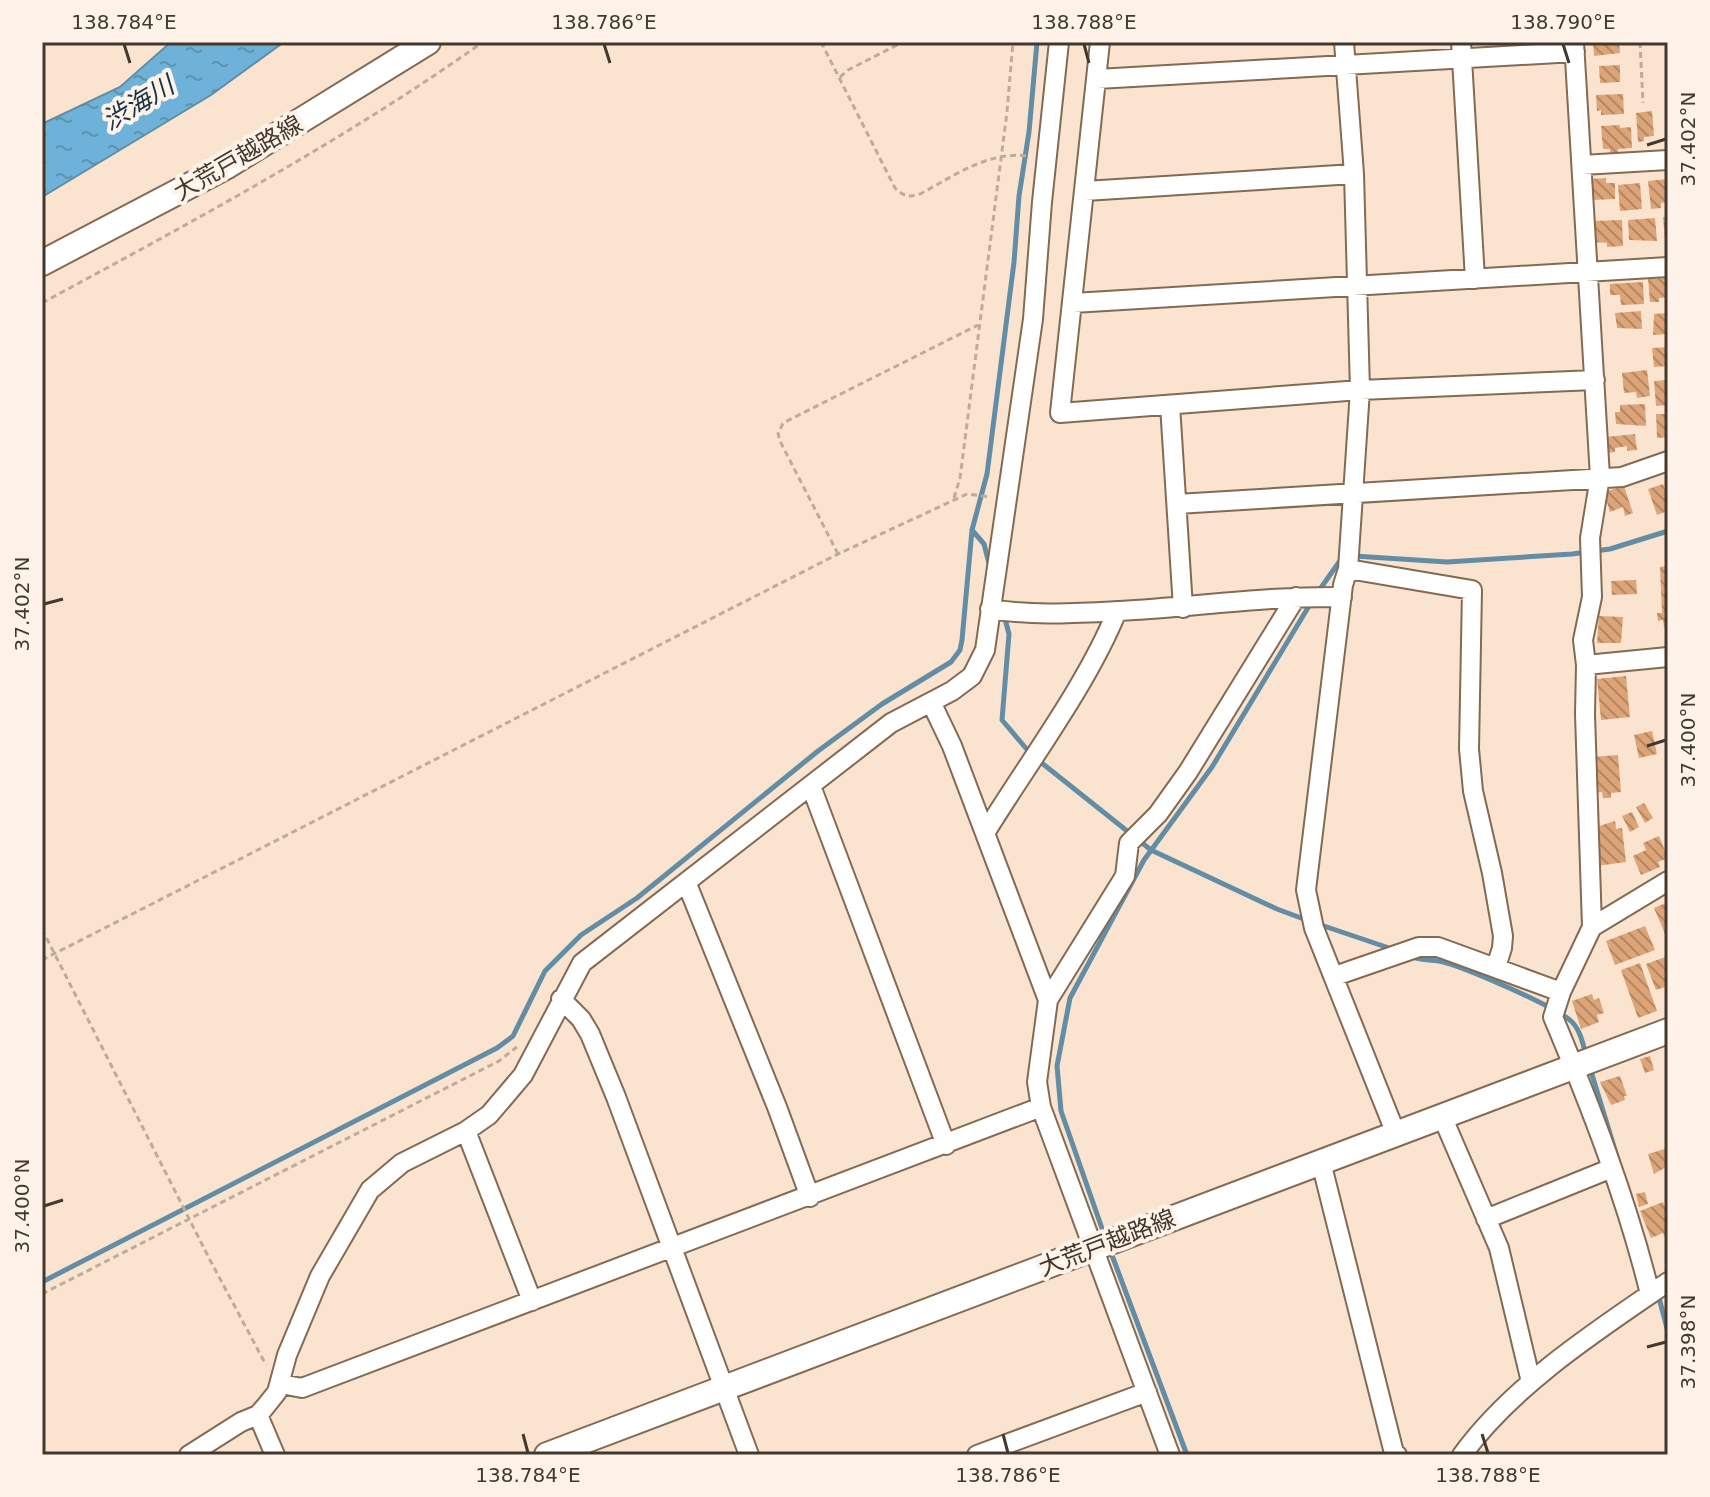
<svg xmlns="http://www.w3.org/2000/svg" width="1710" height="1497" font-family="'DejaVu Sans','Noto Sans JP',sans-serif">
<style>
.water{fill:url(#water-ripples);stroke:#628da5;stroke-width:2}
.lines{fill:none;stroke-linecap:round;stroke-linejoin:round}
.stream{stroke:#628da5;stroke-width:5}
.building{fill:url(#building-back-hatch)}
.minor-casing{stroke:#836a53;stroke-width:22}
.major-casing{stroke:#836a53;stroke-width:28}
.path{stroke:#bfab9a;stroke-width:3;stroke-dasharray:6 4;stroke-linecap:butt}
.minor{stroke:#fff;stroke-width:18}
.major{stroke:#fff;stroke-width:24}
.ticks{fill:none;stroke:#43382d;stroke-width:3}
.labels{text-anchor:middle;stroke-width:8;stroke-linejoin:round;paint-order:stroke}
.street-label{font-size:24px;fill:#43382d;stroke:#fff3e9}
.water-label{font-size:26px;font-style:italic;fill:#163546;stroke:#fff3e9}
.neatline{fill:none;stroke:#43382d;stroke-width:3}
.ticks-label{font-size:20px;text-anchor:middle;fill:#43382d}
</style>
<defs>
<pattern id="water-ripples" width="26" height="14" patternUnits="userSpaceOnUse" patternTransform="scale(2)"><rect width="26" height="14" fill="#6fb2d9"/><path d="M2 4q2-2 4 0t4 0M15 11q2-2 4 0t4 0" fill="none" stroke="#5d92b0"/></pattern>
<pattern id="building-back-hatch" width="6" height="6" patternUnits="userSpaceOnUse" patternTransform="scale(2)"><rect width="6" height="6" fill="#dca478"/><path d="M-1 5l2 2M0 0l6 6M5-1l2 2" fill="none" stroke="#b48763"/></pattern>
</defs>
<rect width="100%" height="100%" fill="#fbe4cf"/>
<path class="water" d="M171,42H284L211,95L42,197V124L120,87Z"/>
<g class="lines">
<path class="stream" d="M972,530L984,544L990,567
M1354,556L1447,562L1572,554L1610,549L1668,531
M1318,592L1344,555
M1004,615L1009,634L1002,720L1030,753
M1038,760L1151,850L1277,909L1309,921
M1318,924L1392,949
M1409,955C1419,961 1428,959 1439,961C1463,966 1554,1006 1571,1021C1580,1029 1583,1044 1586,1055
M1590,1068L1621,1170
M1105,1237L1061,1111L1057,1066L1070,998L1144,860L1212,767L1312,601
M1110,1250L1187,1455
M42,1282L497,1048L513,1036L545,971L581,935L637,898L818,751L882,704L951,662L960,650L962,640L972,530L987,474L1014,262L1019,196L1029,132L1037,42
M1658,1294L1668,1332"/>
</g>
<path class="building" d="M1593,42H1619L1620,53L1594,56Z
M1620,65V82L1600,83L1599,66Z
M1623,94L1624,114L1601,115V110L1597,111L1596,95Z
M1652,111L1654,136L1644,137V141L1638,142L1636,113Z
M1620,125V128L1631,127L1632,148L1618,149V152L1610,153V149H1603L1601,126Z
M1606,178V183H1615V199L1592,200L1591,179Z
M1668,179V202L1661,203V208L1651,209L1648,181Z
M1640,183L1642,209L1620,211L1618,185Z
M1663,217H1668V239L1665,240Z
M1655,218L1657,241L1629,240L1628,220Z
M1622,220L1623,246L1607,247V243L1594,242L1593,221Z
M1668,278V297L1659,298V302H1650L1648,279Z
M1643,282L1644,304L1621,305L1620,295H1610V284Z
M1641,311L1642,329L1617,328L1615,313Z
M1668,313V334L1653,335L1654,314Z
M1668,347V366L1654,367L1652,348Z
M1647,370L1650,396L1637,398L1636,392L1624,393L1622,373Z
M1668,380V405L1656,406L1654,381Z
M1645,404L1646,426L1616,424L1615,412H1620V405Z
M1656,414H1668V437L1657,438Z
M1635,434L1637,450L1627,451V446L1615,448V452L1607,453L1606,437Z
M1663,484L1668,498V511L1657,515L1648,489Z
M1624,486L1633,513L1625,516L1623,507L1610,512L1604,492Z
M1668,566V627H1664L1663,620L1658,621L1657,613H1662L1660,567Z
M1636,580L1637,594L1612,595L1611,581Z
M1599,616L1623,617L1621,643H1597Z
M1626,676L1630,717L1601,720L1597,679Z
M1652,731L1657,754L1639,758L1634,735Z
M1618,755L1621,792L1611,793V798H1603L1602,792L1594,793L1591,757Z
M1644,803L1653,818L1645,823L1636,807Z
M1632,812L1639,827L1630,832L1622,816Z
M1615,821L1616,829L1622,828L1626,862L1597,866L1596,827Z
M1659,836L1668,858L1658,862L1660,867L1641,875L1633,856L1646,850L1643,843Z
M1668,902V941L1654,908Z
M1645,926L1655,950L1615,965L1606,941Z
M1668,956V986L1656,990L1646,964Z
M1640,963L1657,1011L1638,1018L1621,970Z
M1592,994L1594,1000L1599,998L1604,1013L1597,1015L1599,1022L1581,1029L1572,1001Z
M1650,1056L1654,1070L1645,1073L1640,1059Z
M1620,1076L1627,1096H1624L1625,1100L1611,1105L1600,1082Z
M1668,1148V1166L1654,1174L1648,1154Z
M1645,1192L1648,1204L1639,1207L1636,1194Z
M1663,1202L1668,1215V1235L1664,1236L1663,1233L1651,1238L1640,1211Z"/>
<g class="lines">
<defs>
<path id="minor" d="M1100,42L1060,413L1360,390L1595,380
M1344,42L1354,174L1360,390L1348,569L1343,585L1306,890L1314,928L1396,1134
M1461,42L1475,279
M1574,42L1600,477L1590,538L1592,597L1583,640L1586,665L1585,714L1592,927
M1097,79L1575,52
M1582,165L1668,160
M1085,191L1354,174
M1073,303L1668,267
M1170,405L1183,608
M1177,504L1622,477L1668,461
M1348,569L1472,590L1469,749L1473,791L1492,873L1503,936L1502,948L1496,967
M990,609C1034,616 1075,613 1120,611C1193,607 1268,596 1342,597
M1586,665L1668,657
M931,702L952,746L1048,1000
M811,786L946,1145
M985,833C1028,763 1087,685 1117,611
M687,884L777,1107L810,1197
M1335,976L1419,947H1438L1561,992
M561,999L581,1019L590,1034L616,1097L749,1455
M1442,1116L1499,1248L1531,1382
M466,1131L532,1301
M1321,1162L1394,1453L1397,1455
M1486,1219L1612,1168
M1650,1294C1627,1200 1591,1107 1553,1017L1561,992L1592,927L1668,881
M281,1384L302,1388L1041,1107
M258,1415L275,1455
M189,1455L241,1422L258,1415L265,1407L277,1392L287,1355L320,1276L370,1190L402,1163L466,1131L489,1115L523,1075L582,963L891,723L952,691L972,676L985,650L1033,319L1042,202L1059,42
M977,1455L1147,1392
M1170,1455L1041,1107L1037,1082L1048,1000L1125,876L1129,843L1158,814L1188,772L1296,597
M1462,1455C1513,1385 1596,1331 1668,1282"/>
<path id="major" d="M42,263L227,166L428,42
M547,1455L1668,1031"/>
</defs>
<use href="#minor" class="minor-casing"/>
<use href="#major" class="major-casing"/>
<path class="path" d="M821,42L895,188C903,196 908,197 918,195C955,176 986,151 1029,156
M1640,42L1643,103
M840,77L848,70L903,42
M42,303C192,222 343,141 483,42
M954,498L960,478L1007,112L1013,42
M838,554L781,443L778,434L783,423L978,325
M42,929L210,1260L266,1365
M42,960L838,554L967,494L991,497
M42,1294L499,1061L517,1047"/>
<use href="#minor" class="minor"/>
<use href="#major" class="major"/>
</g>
<path class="ticks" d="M124,44L130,63M604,44L610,63M1084,44L1089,63M1563,44L1569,63M1647,145L1666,139M44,604L63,599M1647,746L1666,740M44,1206L63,1200M1647,1347L1666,1342M523,1434L528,1453M1003,1434L1008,1453M1482,1434L1488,1453"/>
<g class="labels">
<g class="street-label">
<text transform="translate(238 158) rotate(-30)" y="8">大荒戸越路線</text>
<text transform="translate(1107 1243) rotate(-21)" y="8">大荒戸越路線</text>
</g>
<g class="water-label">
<text transform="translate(138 103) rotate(-31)" y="9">渋海川</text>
</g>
</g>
<rect width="1710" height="1497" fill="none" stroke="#fff3e9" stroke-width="88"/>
<rect x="44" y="44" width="1622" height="1409" class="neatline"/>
<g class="ticks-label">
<text x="124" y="29">138.784°E</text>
<text x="604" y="29">138.786°E</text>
<text x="1084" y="29">138.788°E</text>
<text x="1563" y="29">138.790°E</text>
<text transform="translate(1688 139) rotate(-90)" y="7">37.402°N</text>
<text transform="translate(22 604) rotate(-90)" y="7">37.402°N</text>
<text transform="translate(1688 740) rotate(-90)" y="7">37.400°N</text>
<text transform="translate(22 1206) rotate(-90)" y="7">37.400°N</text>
<text transform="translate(1688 1342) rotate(-90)" y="7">37.398°N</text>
<text x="528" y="1482">138.784°E</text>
<text x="1008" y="1482">138.786°E</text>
<text x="1488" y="1482">138.788°E</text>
</g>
</svg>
